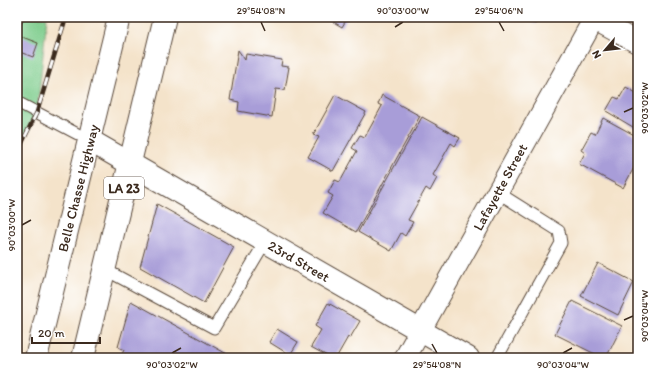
<svg xmlns="http://www.w3.org/2000/svg" width="655" height="375" font-family="Itim,sans-serif">
<style>
.green{fill:#7dcc8b;stroke:#5c7b54}
.building{fill:#a89dd8}
.lines{fill:none;stroke-linecap:round;stroke-linejoin:round}
.service-casing{stroke:#574638;stroke-width:13}
.minor-casing{stroke:#574638;stroke-width:23}
.tertiary-casing{stroke:#574638;stroke-width:24}
.trunk-casing{stroke:#574638;stroke-width:24}
.service{stroke:#fff;stroke-width:11}
.minor{stroke:#fff;stroke-width:21}
.tertiary{stroke:#fff;stroke-width:22}
.trunk{stroke:#fff;stroke-width:22}
.rail-casing{stroke:#3b2a1e;stroke-width:4.5}
.rail{stroke:#fff;stroke-width:3;stroke-dasharray:9;stroke-linecap:butt}
.ticks{fill:none;stroke:#3b2a1e;stroke-width:1.5}
.labels{text-anchor:middle;stroke-width:3;stroke-linejoin:round;paint-order:stroke}
.shield{fill:#fff;stroke:#766a62;stroke-width:1}
.shield-label{font-size:13px;font-weight:bold;fill:#3b2a1e}
.street-label{font-size:14px;fill:#3b2a1e;stroke:#fff}
.neatline{fill:none;stroke:#3b2a1e;stroke-width:1.5}
.ticks-label{font-size:10px;text-anchor:middle;fill:#3b2a1e}
</style>
<rect width="100%" height="100%" fill="#fff"/>
<filter id="ink" filterUnits="userSpaceOnUse"><feTurbulence type="fractalNoise" baseFrequency=".025" numOctaves="2"/><feDisplacementMap in="SourceGraphic" scale="8" xChannelSelector="R" yChannelSelector="G"/><feConvolveMatrix kernelMatrix="1 2 1 2 8 2 1 2 1" color-interpolation-filters="sRGB"/></filter>
<filter id="wash" filterUnits="userSpaceOnUse"><feTurbulence type="fractalNoise" baseFrequency=".012" numOctaves="4" result="noise"/><feDisplacementMap in="SourceGraphic" scale="16" xChannelSelector="R" yChannelSelector="G"/><feGaussianBlur stdDeviation="0.9" result="paint"/><feColorMatrix in="noise" values="0 0 0 0 0 0 0 0 0 0 0 0 0 0 0 0 0 1.4 0 .05"/><feComposite in="paint" operator="in"/></filter>
<g filter="url(#wash)">
<rect width="100%" height="100%" fill="#f4e3ca"/>
<path class="green" d="M17,17H47L37,112L17,149Z"/>
<g id="blocks">
<path class="building" d="M325,17H348L342,27Z
M523,17H540L536,24Z
M17,35L38,43L33,57L17,51Z
M238,50L245,60L246,54L282,60L281,66L289,67L285,90L276,89L272,117L238,111L239,102L230,100Z
M626,87L638,94V130L606,111L614,97L619,99Z
M335,95L366,112L333,171L308,157L319,137L313,135Z
M382,95L420,116L356,232L323,213L333,196L328,193L335,180L340,182L357,151L352,148L360,135L365,137L382,106L378,104Z
M422,117L460,138L455,146L451,143L433,175L437,178L430,191L426,188L408,220L413,222L405,236L401,233L391,251L358,232Z
M603,118L638,137L637,139L638,140V147L635,153L638,154V160L623,188L579,164L585,153L581,150L591,132L595,134Z
M157,204L234,247L204,303L140,267Z
M598,263L634,282L618,315L581,296Z
M131,301L227,354L224,358H120L124,350L118,347Z
M572,301L622,326L606,358H603L555,334Z
M328,303L360,321L350,338L348,337L336,358H331L311,347L321,330L315,326Z
M277,329L298,342L290,355L269,342Z"/>
</g>
</g>
<g filter="url(#ink)">
<use href="#blocks" fill-opacity="0" stroke="#574638" stroke-width="1"/>
<g class="lines">
<defs>
<path id="service" d="M17,19L18,17
M17,102L89,140
M497,192L559,231L561,243L497,358
M104,269L214,328L265,242"/>
<path id="minor" d="M594,19L638,43
M405,358L595,17"/>
<path id="tertiary" d="M89,140L468,358"/>
<path id="trunk" d="M36,358L119,17
M83,358L165,17"/>
</defs>
<use href="#service" class="service-casing"/>
<use href="#minor" class="minor-casing"/>
<use href="#tertiary" class="tertiary-casing"/>
<use href="#trunk" class="trunk-casing"/>
<use href="#service" class="service"/>
<use href="#minor" class="minor"/>
<use href="#tertiary" class="tertiary"/>
<use href="#trunk" class="trunk"/>
<defs>
<path id="rail" d="M17,153L37,112L66,17"/>
</defs>
<use href="#rail" class="rail-casing"/>
<use href="#rail" class="rail"/>
</g>
</g>
<path class="ticks" d="M261,22L265,31M499,22L504,31M395,27L403,22M624,112L633,108M22,225L31,220M624,320L633,316M432,344L437,353M172,353L181,348M563,353L572,348"/>
<g class="labels">
<rect class="shield" x="104" y="177" width="40" height="22" rx="3"/>
<g class="shield-label">
<text x="124" y="193">LA 23</text>
</g>
<g class="street-label">
<text transform="translate(500 187) rotate(-61)" y="5">Lafayette Street</text>
<text transform="translate(78 188) rotate(-76)" y="5">Belle Chasse Highway</text>
<text transform="translate(299 261) rotate(30)" y="5">23rd Street</text>
</g>
</g>
<rect width="655" height="375" fill="none" stroke="#fff" stroke-width="44"/>
<g transform="translate(605 50) rotate(242)" stroke="#ffffff" stroke-width="3" paint-order="stroke">
<path d="M0-3L7 15L0 10L-7 15Z" fill="#3b2a1e"/>
<text y="-6" font-size="11" font-weight="bold" text-anchor="middle" fill="#3b2a1e">N</text>
</g>
<path d="M32 337v6h68v-6" fill="none" stroke="#3b2a1e" stroke-width="2"/>
<text x="38" y="337" font-size="12" fill="#3b2a1e" stroke="#ffffff" stroke-width="3" paint-order="stroke">20 m</text>
<rect x="22" y="22" width="611" height="331" class="neatline"/>
<g class="ticks-label">
<text x="261" y="14">29°54'08"N</text>
<text x="403" y="14">90°03'00"W</text>
<text x="499" y="14">29°54'06"N</text>
<text transform="translate(644 108) rotate(-90)" y="4">90°03'02"W</text>
<text transform="translate(11 225) rotate(-90)" y="4">90°03'00"W</text>
<text transform="translate(644 316) rotate(-90)" y="4">90°03'04"W</text>
<text x="172" y="368">90°03'02"W</text>
<text x="437" y="368">29°54'08"N</text>
<text x="563" y="368">90°03'04"W</text>
</g>
</svg>
